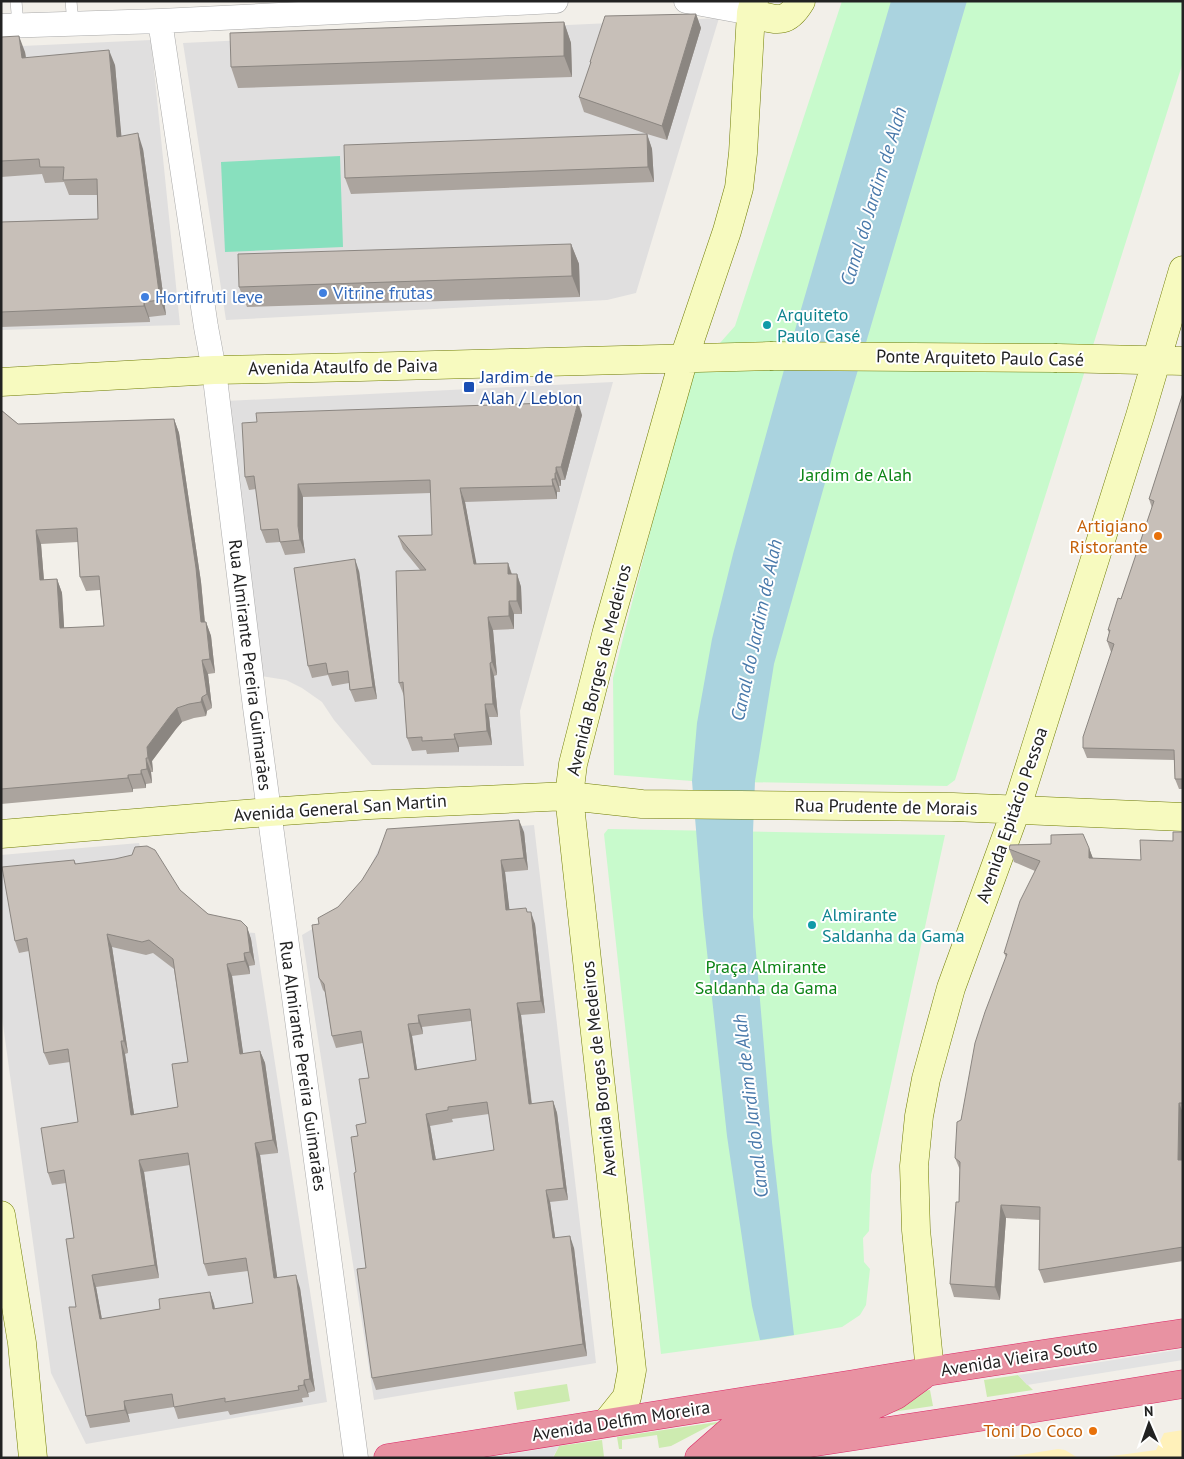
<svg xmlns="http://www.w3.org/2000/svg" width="1184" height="1459" font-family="'PT Sans',sans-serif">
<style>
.residential{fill:#e0dfdf}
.grass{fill:#cdebb0}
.sand{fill:#fff1ba}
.park{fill:#c8facc}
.pitch{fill:#88e0be}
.parking{fill:#e2e2e2}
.water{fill:#aad3df}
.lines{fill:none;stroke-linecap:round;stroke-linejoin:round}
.lane-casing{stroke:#a9a9a9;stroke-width:12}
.street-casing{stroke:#a9a9a9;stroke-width:25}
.secondary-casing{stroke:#707d05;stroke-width:29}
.highway-casing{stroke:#dc2a67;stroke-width:29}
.lane{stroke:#fff;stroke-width:11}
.street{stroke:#fff;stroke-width:24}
.secondary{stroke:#f7fabf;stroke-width:28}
.highway{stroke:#e892a2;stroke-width:28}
.secondary-bridge-casing{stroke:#707d05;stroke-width:29;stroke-linecap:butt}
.secondary-bridge{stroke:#f7fabf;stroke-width:28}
.wall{fill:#aba49e;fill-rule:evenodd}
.shaded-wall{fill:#8b8681}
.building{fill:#c7bfb8;stroke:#8b8681;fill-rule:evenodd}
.shop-dot{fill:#3f7fe0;stroke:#fff;stroke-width:2}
.culture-dot{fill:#0f9aa8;stroke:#fff;stroke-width:2}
.transit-dot{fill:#1a4fb4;stroke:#fff;stroke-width:2}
.food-dot{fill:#e8710a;stroke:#fff;stroke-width:2}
.labels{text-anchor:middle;stroke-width:4;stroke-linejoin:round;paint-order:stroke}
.shop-label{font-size:18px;fill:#366cbe;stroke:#fff;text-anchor:start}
.culture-label{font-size:18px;fill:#0d838f;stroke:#fff;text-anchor:start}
.street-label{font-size:18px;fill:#222;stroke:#fff}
.transit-label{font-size:18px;fill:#164399;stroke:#fff;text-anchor:start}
.park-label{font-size:18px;fill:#0c8416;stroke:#fff}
.food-label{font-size:18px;fill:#c56008;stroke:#fff;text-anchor:end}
.water-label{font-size:19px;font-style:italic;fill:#4a7aab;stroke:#fff}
</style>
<rect width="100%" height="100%" fill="#f2efe9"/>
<path class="residential" d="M719,18L636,293L607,300L226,320L183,43Z
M151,40L180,325L1,330V47Z
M613,382L520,711L524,766L372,765L334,720L322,702L302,688L286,680L261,676L226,401Z
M534,825L596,1363L374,1400L302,935L351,906L385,836Z
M139,843L149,878L217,930L255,933L327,1402L86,1444L51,1373L1,1010V855Z"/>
<path class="grass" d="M1018,1375L1033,1390L987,1397L984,1380Z
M567,1384L570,1401L517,1410L514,1392Z
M930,1390L933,1406L885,1413L915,1392Z
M717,1422L718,1424L711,1425L671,1446L659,1448L657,1435L622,1440V1449H619L617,1437Z
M602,1440L604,1457L553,1458L559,1446Z"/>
<path class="sand" d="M1183,1430V1458H1098L1156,1450L1164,1433Z
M1058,1449L1065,1450L1078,1458H1001Z"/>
<path class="park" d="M842,1H1183V62L955,780L947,786L692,781L614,775L613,678L689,378L735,326Z
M608,829L945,835L871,1175L869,1231L863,1238L864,1262L870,1269L866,1305L860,1315L842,1327L778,1338L661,1354L604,834Z"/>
<path class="pitch" d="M340,156L343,247L225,252L221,162Z"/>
<path class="parking" d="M1183,1349V1360L1027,1385L1018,1375Z
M559,1446L553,1457L487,1458Z"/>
<path class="water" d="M891,1H967L834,451L774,664L755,781L753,832V917L772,1142L794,1335L760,1340L752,1306L727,1136L703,915L692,781L697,723L712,639L733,554L797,323Z"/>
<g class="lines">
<defs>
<path id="lane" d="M16,1L18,25
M71,1L73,24"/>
<path id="street" d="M686,1L751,13
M160,21L206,327L214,370L255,707L356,1458
M1,26L160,21L556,1"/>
<path id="secondary" d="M751,13C776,20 786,26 801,1
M1057,358L1183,361
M1,382L214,370L360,367L770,356
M1,834L269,812L370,805L569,796L642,804L953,807L1183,817
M1,1215L22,1343L33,1458
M930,1371L916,1230L914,1166L919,1116L926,1079L951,988L1016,810L1140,416L1183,270
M607,1422L627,1397L632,1370L569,796L573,764L607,631L669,411L684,358L727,231L739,188L743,153L751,13L754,1"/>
<path id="highway" d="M388,1458L854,1384C964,1365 1073,1350 1183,1333
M699,1458L731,1430L755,1425L872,1406L896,1395L922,1376
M711,1458L980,1417L1183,1384"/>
</defs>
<use href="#lane" class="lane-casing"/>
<use href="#street" class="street-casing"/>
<use href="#secondary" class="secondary-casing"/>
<use href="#highway" class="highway-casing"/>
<use href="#lane" class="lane"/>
<use href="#street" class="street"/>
<use href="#secondary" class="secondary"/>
<use href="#highway" class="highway"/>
<defs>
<path id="secondary-bridge" d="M770,356L1057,358"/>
</defs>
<use href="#secondary-bridge" class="secondary-bridge-casing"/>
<use href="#secondary-bridge" class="secondary-bridge"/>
</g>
<path class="wall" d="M696,14L701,28L667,140L647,134L652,149L654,182L351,194L345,178L647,134L584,112L579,97L591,64L590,62Z
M564,22L571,43L572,77L238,88L231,67Z
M1,37L25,52L26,58L115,65L121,137L143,149L166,315L149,317L150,322L1,327V222L98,219L97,195H69L64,182L45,183L42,174L1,177Z
M571,244L579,264L580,297L247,307L239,287Z
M1183,393V789H1179L1175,779L1174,760L1087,758L1083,748L1112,652H1111L1107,641L1109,633L1108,630L1121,599L1152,508L1149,499Z
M1,410L18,424L174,419L179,433L201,582L205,622H206L211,636L215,673L208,674L212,708L207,711L206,716L194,718L182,722L176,729L152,761L153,772H151L152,783L146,784V788L133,789V792L1,804ZM78,542L80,577L86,591L100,590L104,626L64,628L62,593L57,579L44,580L41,544Z
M582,415L565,480H561V486H559L560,492H557V499L465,502L476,564L508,563L512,574H517L521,587L522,614H514V629L493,630L497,675L494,676L498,717H489L492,745L459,747V752L427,754L426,750L412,751L407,738L404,696L399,683L420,570L403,549L398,536L432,535L431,493L303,497V539L305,553L285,555L280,542L266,543L261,530L256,489L249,490L245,477Z
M359,571L377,699L355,702L350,690L349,683L332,686L328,675L312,678L308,666Z
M524,832L528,870L505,872L509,909L528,912L535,924L545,1013L521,1015L532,1104L553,1101L557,1113L568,1200L550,1202L555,1238L574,1248L587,1356L376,1390L372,1378L366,1268L356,1172L358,1136L366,1123L369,1078L363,1043L336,1048L332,1036L325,992L323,990L319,978V924ZM471,1021L476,1060L417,1070L412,1036L423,1034L422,1027ZM489,1114L494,1150L436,1160L430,1126L453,1122L452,1119Z
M1183,832V1261L1044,1283L1039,1270L1040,1220L1006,1218L1000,1300L954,1297L950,1284L959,1202L960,1170L955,1158L961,1120L1006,957L1004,953L1035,871L1014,862L1009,849L1089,848L1093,859L1141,860L1173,841Z
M74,860L76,864L180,890L208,914L247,927L251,939L255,965L249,966L250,974L232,976L243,1054L260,1051L265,1063L278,1153L260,1155L277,1278L300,1288L315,1391L308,1393L309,1397L302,1398L303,1402L230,1415L228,1411L178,1419L174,1407L128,1414L130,1422L90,1428L86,1416L76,1307L74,1238L66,1183L52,1185L48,1173L78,1122L70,1062L49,1065L44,1053L29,951L19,953L15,941ZM112,947L146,955L153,953L174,969L188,1062L178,1107L134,1114L125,1054L128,1053ZM190,1165L204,1264L208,1276L248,1271L253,1303L215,1309L214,1304L210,1292L160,1309L102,1319L96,1287L159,1278L144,1172Z"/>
<path class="shaded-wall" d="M696,14L701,28L667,140L662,126Z
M564,22L571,43L572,77L564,56Z
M19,36L25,52L28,74L22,58Z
M109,50L115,65L123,153L117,137Z
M138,133L143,149L166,315L160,300Z
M647,134L652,149L654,182L648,167Z
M571,244L579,264L580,297L572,276Z
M144,302L149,317L150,322L144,306Z
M578,402L582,415L565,480L561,467Z
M174,419L179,433L201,582L206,636L201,622Z
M556,467L561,480V486L556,473Z
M555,473L559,486L560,492L555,479Z
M552,479L557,492V499L553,486Z
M298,484L303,497V539L305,553L300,540L298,526Z
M460,488L465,502L479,577L474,564Z
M36,530L41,544L45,594L40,580Z
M355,559L359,571L377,699L373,687Z
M508,563L512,576L508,574Z
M517,574L521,587L522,614L517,601Z
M57,579L62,593L65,642L60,628Z
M509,601L514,614V629L509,616Z
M488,617L493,630L497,675L492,662Z
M206,622L211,636L215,673L210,659Z
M202,660L208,674L212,708L207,694Z
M490,663L494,676L498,717L493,704Z
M202,697L207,711L206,716L201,702Z
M485,704L489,717L492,745L487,731Z
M177,708L182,722L176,729L152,761L153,772L148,758L147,747L171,715Z
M454,734L459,747V752L455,739Z
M146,758L151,772L152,783L147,769Z
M141,770L146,784V788L141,774Z
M128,775L133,789V792L128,778Z
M519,820L524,832L528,870L524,858Z
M1089,848L1094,861L1089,858Z
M501,860L505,872L511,922L506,910Z
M531,912L535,924L545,1013L541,1001Z
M247,927L251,939L255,965L250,952Z
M107,934L112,947L128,1053L124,1041Z
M244,953L249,966L250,974L245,961Z
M227,964L232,976L245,1066L240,1054Z
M517,1003L521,1015L533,1116L529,1104Z
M418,1015L422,1027L423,1034L419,1023Z
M408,1024L412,1036L419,1082L415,1070Z
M121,1041L125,1054L136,1127L131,1115Z
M260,1051L265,1063L278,1153L273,1140Z
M553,1101L557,1113L568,1200L564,1188Z
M1179,1103L1183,1113V1174L1178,1160Z
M426,1114L430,1126L438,1172L433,1160Z
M255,1143L260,1155L279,1290L274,1278Z
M139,1160L144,1172L159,1278L155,1265Z
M546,1190L550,1202L557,1250L553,1238Z
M1001,1205L1006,1218L1000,1300L995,1287Z
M570,1236L574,1248L587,1356L583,1344Z
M92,1275L96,1287L104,1331L100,1319Z
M296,1275L300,1288L315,1391L310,1379Z
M210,1292L214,1304L217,1322L213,1309Z
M304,1380L308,1393L309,1397L304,1385Z
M124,1401L128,1414L130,1422L125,1410Z"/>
<path class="building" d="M696,14L662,126L579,97L591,62H590L605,16Z
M564,22V56L231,67L230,33Z
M19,36L22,58L109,50L117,137L138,133L160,300L144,302V306L1,312V222L98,219L97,179L63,180L64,167H40L39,159L1,161V37Z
M647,134L648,167L345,178L344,145Z
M571,244L572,276L239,287L238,254Z
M1183,393V779H1175L1174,750L1083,748V737L1114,644L1107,641L1110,630H1108L1118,598L1121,599L1154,501L1149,499Z
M578,402L561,467H556V473H555V479H552L553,486L460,488L474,564L508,563V574H517V601H509V616L488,617L492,662L490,663L493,704H485L487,731L454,734L455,739L422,741V737L407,738L403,682L399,683L396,571L426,570L398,536L432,535L430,480L298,484V526L300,540L280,542L278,529L261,530L254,476L245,477L242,423L257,422L256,413Z
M1,410L18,424L174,419L196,568L201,622H206L210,659L202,660L207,694L202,697L201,702L189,704L177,708L171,715L147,747L148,758H146L147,769L141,770V774L128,775V778L1,789ZM77,528L80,577L99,576L104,626L60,628L57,579L40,580L36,530Z
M355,559L373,687L350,690L348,671L328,674L326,663L308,666L294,568Z
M519,820L524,858L501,860L506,910L526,908L527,912H531L541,1001L517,1003L523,1056L529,1104L553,1101L564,1188L546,1190L553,1238L570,1236L583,1344L372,1378L357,1269L366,1268L354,1173L356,1172L351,1137L358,1136L356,1125L366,1123L359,1079L369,1078L361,1031L332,1036L324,984L319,978L312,925L319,924L318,918L338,907L362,880L378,854L387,829ZM470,1009L476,1060L415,1070L408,1024L419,1023L418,1015ZM487,1102L494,1150L433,1160L426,1114L448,1110V1107Z
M1173,832H1183V1103H1179L1178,1160H1183V1247L1039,1270L1040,1207L1001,1205L995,1287L950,1284L956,1202H959L960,1162L955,1158L957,1122L961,1120L975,1043L985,1012L1007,954L1004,953L1020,901L1040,861L1009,849L1010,845L1051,844V835L1083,834L1089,848V858L1141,860L1140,840L1173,841Z
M147,846L155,850L180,890L208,914L241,921L247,927L250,952L244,953L245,961L227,964L240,1054L260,1051L273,1140L255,1143L274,1278L296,1275L310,1379L304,1380V1385L298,1386L299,1390L225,1402V1398L174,1407L172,1394L124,1401L125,1410L86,1416L69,1307H76L66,1239L74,1238L64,1170L48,1173L41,1128L78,1122L68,1049L44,1053L27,938L15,941L2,867L74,860L75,864L115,859L132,855L135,847ZM107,934L142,942L149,940L173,959L188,1062L172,1064L178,1107L131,1115L121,1041H124ZM188,1153L204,1264L246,1258L253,1303L213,1309L210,1292L159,1299L160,1309L100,1319L92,1275L155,1265L139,1160Z"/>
<g class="shop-dot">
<circle cx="323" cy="293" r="5"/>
<circle cx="145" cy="297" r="5"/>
</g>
<g class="culture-dot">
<circle cx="767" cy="325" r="5"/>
<circle cx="812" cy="925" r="5"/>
</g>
<rect class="transit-dot" x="463" y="381" width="12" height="12" rx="2.5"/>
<g class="food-dot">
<circle cx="1158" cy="536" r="5"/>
<circle cx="1093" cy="1431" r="5"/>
</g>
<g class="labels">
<g class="shop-label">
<text x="333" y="299">Vitrine frutas</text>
<text x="155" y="303">Hortifruti leve</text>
</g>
<g class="culture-label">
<text x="777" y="321">Arquiteto<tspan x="777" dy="21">Paulo Casé</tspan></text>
<text x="822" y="921">Almirante<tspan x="822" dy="21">Saldanha da Gama</tspan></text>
</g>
<g class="street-label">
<text transform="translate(980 358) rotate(1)" y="6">Ponte Arquiteto Paulo Casé</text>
<text transform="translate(343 367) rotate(-1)" y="6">Avenida Ataulfo de Paiva</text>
<text transform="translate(250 665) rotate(83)" y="6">Rua Almirante Pereira Guimarães</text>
<text transform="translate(599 670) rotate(-76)" y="6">Avenida Borges de Medeiros</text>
<text transform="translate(886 807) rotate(1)" y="6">Rua Prudente de Morais</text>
<text transform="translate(340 808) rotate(-4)" y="6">Avenida General San Martin</text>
<text transform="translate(1012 815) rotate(-71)" y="6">Avenida Epitácio Pessoa</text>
<text transform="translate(303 1066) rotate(82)" y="6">Rua Almirante Pereira Guimarães</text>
<text transform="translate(599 1069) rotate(-96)" y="6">Avenida Borges de Medeiros</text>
<text transform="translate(1019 1358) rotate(-9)" y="6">Avenida Vieira Souto</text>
<text transform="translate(621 1421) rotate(-9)" y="6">Avenida Delfim Moreira</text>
</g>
<g class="transit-label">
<text x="480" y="383">Jardim de<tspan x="480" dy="21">Alah / Leblon</tspan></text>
</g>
<g class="park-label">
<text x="856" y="481">Jardim de Alah</text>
<text x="766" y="973">Praça Almirante<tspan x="766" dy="21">Saldanha da Gama</tspan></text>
</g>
<g class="food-label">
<text x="1148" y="532">Artigiano<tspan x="1148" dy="21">Ristorante</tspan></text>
<text x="1083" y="1437">Toni Do Coco</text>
</g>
<g class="water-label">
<text transform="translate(873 196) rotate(-73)" y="7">Canal do Jardim de Alah</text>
<text transform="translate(756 630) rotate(-78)" y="7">Canal do Jardim de Alah</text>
<text transform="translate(750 1106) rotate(-97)" y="7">Canal do Jardim de Alah</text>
</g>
</g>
<rect width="1184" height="1459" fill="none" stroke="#222222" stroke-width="5"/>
<g transform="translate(1149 1424) rotate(358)" stroke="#ffffff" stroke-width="4" paint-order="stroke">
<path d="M0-4L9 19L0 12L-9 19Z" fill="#222222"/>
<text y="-8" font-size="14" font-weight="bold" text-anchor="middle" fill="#222222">N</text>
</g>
</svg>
